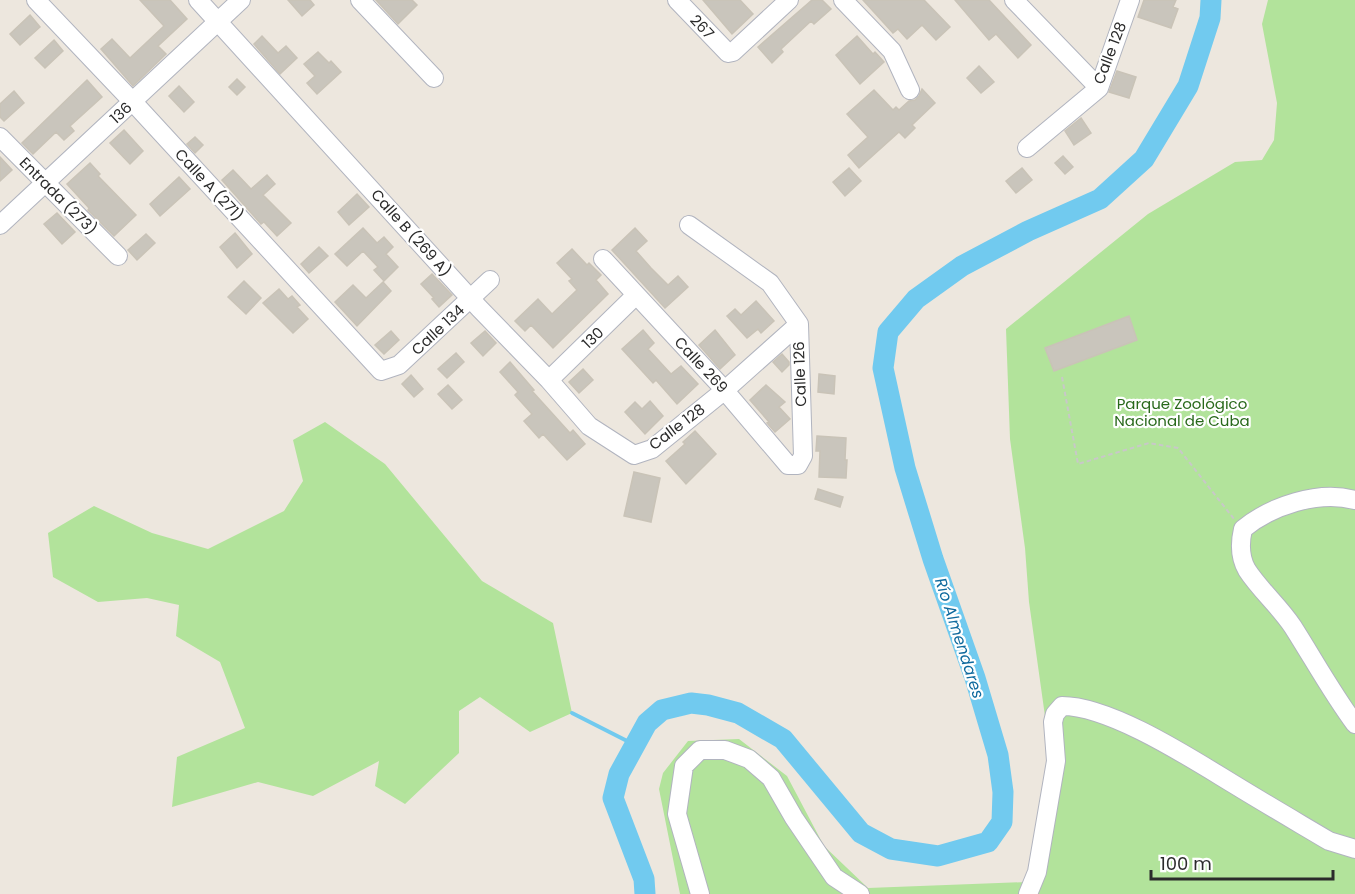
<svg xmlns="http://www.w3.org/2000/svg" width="1355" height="894" font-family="Poppins,sans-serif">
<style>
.green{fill:#b2e39b}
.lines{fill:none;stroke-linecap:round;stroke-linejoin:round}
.stream{stroke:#71caef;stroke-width:4}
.river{stroke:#71caef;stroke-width:21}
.building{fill:#c9c5bc;stroke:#c9c3b7;stroke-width:1.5}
.minor-casing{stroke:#b1b4bf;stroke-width:20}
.path{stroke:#c8c8c8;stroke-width:2;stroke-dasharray:4.5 3;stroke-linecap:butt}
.minor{stroke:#fff;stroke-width:18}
.labels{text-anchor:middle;stroke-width:4.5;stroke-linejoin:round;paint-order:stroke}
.street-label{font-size:15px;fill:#2b2b2b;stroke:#fff}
.park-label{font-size:15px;fill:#29691b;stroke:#fff}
.water-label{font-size:16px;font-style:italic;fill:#0e699d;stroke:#fff}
</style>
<rect width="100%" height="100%" fill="#ede7de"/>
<path class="green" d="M1268,0H1355V894H680L659,789L663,773L688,741L739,739L787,776L824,846L868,888L1027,882L1051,759L1029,602L1025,548L1010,439L1006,329L1148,214L1235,162L1262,160L1274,140L1277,103L1262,24Z
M325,422L385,464L482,581L553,623L572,713L530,732L480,697L459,711V753L405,804L375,786L379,761L313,796L258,782L172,807L177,757L245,728L220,662L176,636L179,605L147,598L98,602L53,577L48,533L94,506L152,533L208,549L284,511L303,481L293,440Z"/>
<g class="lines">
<path class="stream" d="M572,713L635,745"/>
<path class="river" d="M645,894L644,879L613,798L619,774L647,723L662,710L691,703L708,705L738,713L783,739L861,833L891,849L938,856L988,842L1002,822L1003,792L998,755L975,678L933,559L905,468L883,368L888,332L916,299L962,266L1028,231L1100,199L1144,159L1188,86L1210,18L1211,0"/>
</g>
<path class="building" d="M140,0H170L187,19L158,46L166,54L133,86L101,49L112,39L130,58L164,26Z
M288,0H310L314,5L302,16Z
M376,0H412L417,5L398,24Z
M703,0H740L753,14L732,34Z
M812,0H822L831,9L814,24L811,21L781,49L783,52L772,63L758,47Z
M863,0H924L950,27L936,40L922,25L907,39L898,29L893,33Z
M955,0H989L1031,45L1018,58L996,34L989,40Z
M1144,0H1176L1173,7L1178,9L1171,28L1138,17Z
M30,15L40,27L20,45L10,34Z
M262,36L278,53L286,46L297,58L280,74L254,44Z
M857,36L873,54L875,52L884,62L860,84L836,55Z
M54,40L63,51L45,68L35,58Z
M318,52L329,63L331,61L341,72L317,94L307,83L315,76L304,64Z
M979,66L994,82L981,93L967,78Z
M1117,71L1136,77L1129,98L1109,92Z
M237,79L245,87L237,95L229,87Z
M87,80L102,97L70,126L74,131L64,140L56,132L33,154L22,143Z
M179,86L194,102L184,112L169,96Z
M922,89L935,103L912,125L915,128L905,138L899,132L859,168L848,155L868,137L847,114L874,90L893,110L896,107L899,110L909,101L915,100L919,96Z
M14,91L24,103L4,121L0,117V104Z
M1081,118L1091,133L1074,145L1065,131Z
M124,130L143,151L130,164L110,143Z
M195,137L203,145L195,153L187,144Z
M1063,156L1073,167L1065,174L1055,163Z
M0,157L12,170L0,181Z
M90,163L100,174L98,176L136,215L114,236L88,210L89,208L67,184Z
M849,168L861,181L845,196L833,182Z
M1022,168L1032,180L1016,193L1006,181Z
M233,170L251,189L267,175L275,184L263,195L291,223L277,236L264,222L261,224L222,180Z
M179,177L190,189L160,216L150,204Z
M357,194L369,207L349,225L338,212Z
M57,213L75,232L62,244L44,224Z
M363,228L377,243L384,237L393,247L386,254L398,267L384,281L374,270L378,267L363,251L347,266L335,254Z
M635,228L647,241L636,251L651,268L668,285L678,276L688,287L665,308L612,250Z
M235,233L252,254L237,268L220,247Z
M146,234L155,243L137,260L128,250Z
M319,247L328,256L309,273L301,264Z
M572,249L587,265L589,263L601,275L596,280L608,294L553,348L531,325L525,331L515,321L538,299L552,314L577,290L569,281L572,279L557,263Z
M432,274L452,295L439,307L432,299L434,298L421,284Z
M244,281L261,298L246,314L228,297Z
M383,282L391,291L357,326L335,302L353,285L366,298Z
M279,289L288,299L292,296L300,305L297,307L308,319L293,333L263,303Z
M756,301L774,321L761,333L758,329L747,338L727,316L735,309L741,315Z
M1129,316L1137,340L1054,371L1045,348Z
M643,330L654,343L648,349L671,374L681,366L698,384L677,404L656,380L653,383L622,349Z
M715,330L735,355L720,369L699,345Z
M391,331L399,340L384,354L375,345Z
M485,331L496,343L483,356L471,343Z
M456,353L464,362L447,378L438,369Z
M782,354L789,362V365L782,372L773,362Z
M510,362L534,390L532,391L570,433L573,430L585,444L567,460L543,434L539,438L524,421L532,414L515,395L518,392L500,372Z
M583,369L593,380L579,393L569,382Z
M819,374L835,376L834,394L818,392Z
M411,375L423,389L414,397L402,384Z
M448,385L462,400L452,409L438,394Z
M766,385L785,402L779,407L790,419L775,432L767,423L769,422L750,400Z
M650,401L663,416L645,434L625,412L635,402L642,409Z
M695,431L716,454L686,484L666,461L685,444L683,442Z
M817,436L846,438L845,460H847L846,478L819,477L820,451H816Z
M634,472L660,478L651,522L624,516Z
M818,489L843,497L840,507L815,499Z"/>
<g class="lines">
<defs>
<path id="minor" d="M36,0L133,102L381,371L399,365L490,280
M198,0L479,308L549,380L589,426L634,455L652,449L725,390L799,324
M360,0L434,78
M677,0L728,53L733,52L789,0
M843,0L892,51L910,90
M1014,0L1099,88
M0,137L118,256
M1027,148L1099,88L1130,0
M0,225L241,0
M603,259L720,385L788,465H798L803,456L799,324L770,283L689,225
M549,380L636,295
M1355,500C1318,490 1271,506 1243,529C1240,542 1240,558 1247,570C1260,590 1280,607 1293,627C1314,660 1332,693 1355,724
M700,894L677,814L684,766L700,750H725L749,759L771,778L794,818L834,877L860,894
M1028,894L1037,872L1056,761L1053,722L1055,714L1062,706C1111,706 1192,759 1235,785C1266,804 1297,822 1329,841L1355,849"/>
</defs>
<use href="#minor" class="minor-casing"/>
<path class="path" d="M1062,377L1078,464L1149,443L1178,448L1234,519"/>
<use href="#minor" class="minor"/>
</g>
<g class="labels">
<g class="street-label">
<text transform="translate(702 27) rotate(47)" y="5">267</text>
<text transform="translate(1110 53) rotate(-69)" y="5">Calle 128</text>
<text transform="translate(121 113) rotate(-43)" y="5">136</text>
<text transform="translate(209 185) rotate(47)" y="5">Calle A (271)</text>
<text transform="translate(58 196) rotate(45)" y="5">Entrada (273)</text>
<text transform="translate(411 233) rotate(48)" y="5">Calle B (269 A)</text>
<text transform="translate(438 330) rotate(-43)" y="5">Calle 134</text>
<text transform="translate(593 338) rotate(-44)" y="5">130</text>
<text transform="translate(701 365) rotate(47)" y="5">Calle 269</text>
<text transform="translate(800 374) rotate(-92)" y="5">Calle 126</text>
<text transform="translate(677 427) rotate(-37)" y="5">Calle 128</text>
</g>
<g class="park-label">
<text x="1182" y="409">Parque Zoológico<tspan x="1182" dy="17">Nacional de Cuba</tspan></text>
</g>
<g class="water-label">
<text transform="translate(960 638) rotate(72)" y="6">Río Almendares</text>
</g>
</g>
<path d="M1151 870v9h182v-9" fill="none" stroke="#2b2b2b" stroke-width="3"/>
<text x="1160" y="870" font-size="18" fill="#2b2b2b" stroke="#ffffff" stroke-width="4.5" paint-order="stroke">100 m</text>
</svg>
